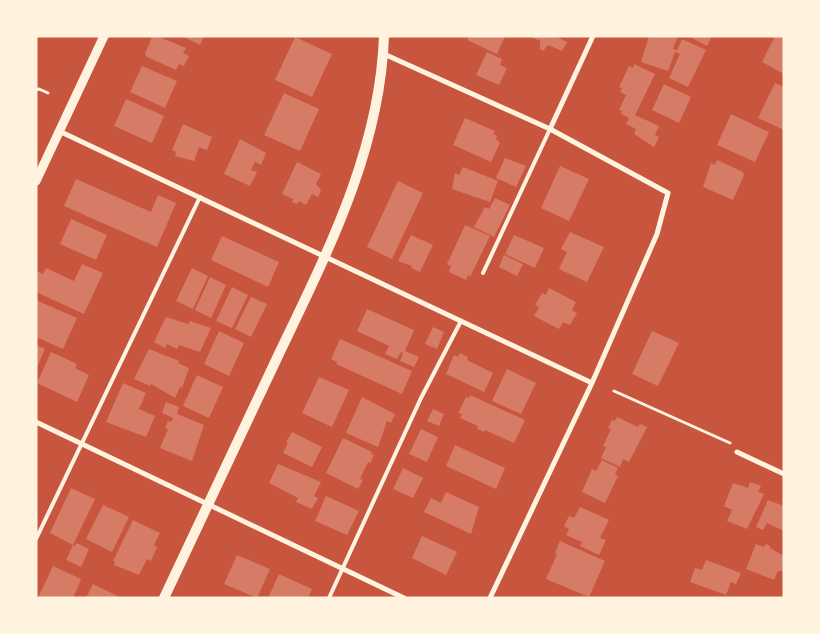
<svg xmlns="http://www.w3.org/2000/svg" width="820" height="634" font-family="'IBM Plex Sans',sans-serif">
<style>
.building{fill:#d67c66}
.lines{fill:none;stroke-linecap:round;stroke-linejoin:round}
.path{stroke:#fff3e0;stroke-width:3}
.service{stroke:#fff3e0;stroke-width:4}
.minor{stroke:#fff3e0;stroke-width:5}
.tertiary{stroke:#fff3e0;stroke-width:9}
.secondary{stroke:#fff3e0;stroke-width:10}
</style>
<rect width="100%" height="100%" fill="#c8553d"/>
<path class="building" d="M157,36L186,48L183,53L189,56L184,66L179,64L176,70L147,57L145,54L152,37L156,38Z
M182,36H204L200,45Z
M469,36H505L497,54L467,40Z
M530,36H555L567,42L562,51L548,45L543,51L540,49V41Z
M649,36H678L673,49L677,50L682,39L706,50L688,87L669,78L680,54L675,52L668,71L641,62Z
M688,36H712L707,46Z
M775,36L784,38V74L762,62Z
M295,37L332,54L312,97L275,80Z
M487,52L502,59L500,65L507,68L499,85L476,75Z
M634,64L655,74L635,115L659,126L655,135L659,137L654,147L634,134L636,129L626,124L629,118L621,114L622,111L619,110L626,95L620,92L622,88L619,87L629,66L633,68Z
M142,66L177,81L165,108L130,92Z
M775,83L784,87V130L758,118Z
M664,84L691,97L679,123L652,110Z
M284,93L319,109L300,151L264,135Z
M126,99L164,116L152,143L114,126Z
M731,114L769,132L755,162L717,145Z
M465,118L495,131L493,134L497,136L496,139L500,143L491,162L453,145Z
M183,124L212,137L207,150L199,147L194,161L175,156L176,152L172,150Z
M240,139L266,153L261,165L255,162L251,170L257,172L250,186L224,174Z
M505,158L526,166L516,187L496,178Z
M717,160L743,172L744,175L733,200L703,187L711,163L715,165Z
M297,162L321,174L316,184L321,190L318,197L312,194L306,205L299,201L297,204L292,202L293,199L282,194Z
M560,166L589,179L569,221L541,208Z
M463,167L498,181L490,202L452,189L455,173L459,175Z
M76,179L151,212L158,195L176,203L157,247L64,206Z
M398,181L423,193L392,259L367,247Z
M495,198L510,205L494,237L474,227L485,207L489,209Z
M71,219L107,235L96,260L60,244Z
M465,225L490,236L470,277L468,275L466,280L449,272L451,266L447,264Z
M570,232L604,247L587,282L559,269L567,252L561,249Z
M411,235L433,245L420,272L411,268L412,266L398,261Z
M514,235L544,248L535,268L505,254Z
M222,236L279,262L268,287L211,260Z
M504,255L523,264L517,276L499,267Z
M82,264L103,273L84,314L36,292L37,271L43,274L46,268L74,281Z
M192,268L208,276L193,309L176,301Z
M210,277L226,285L211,318L195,310Z
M232,287L248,295L232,328L216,321Z
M549,288L576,302L572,310L577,313L570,325L563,322L559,329L534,316L539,307L535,305L542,293L546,295Z
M251,297L267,304L251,337L235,329Z
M36,300L77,318L63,349L36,337Z
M367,309L414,330L405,351L419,357L414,367L400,361L403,353L401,352L397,359L385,354L389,346L357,331Z
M166,317L188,324L190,321L211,328L200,352L179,345L177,349L167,344L165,348L154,342Z
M433,327L444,332L437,349L425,344Z
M219,331L244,343L229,376L204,364Z
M652,331L679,343L658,386L632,374Z
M340,339L412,371L402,394L336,364L337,362L331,359Z
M36,345L45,349L36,370Z
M149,349L179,361L178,363L189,368L182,388L180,387L175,398L151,384L150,386L134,379Z
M51,352L77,364L75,368L89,375L77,402L37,383Z
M460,353L468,357L467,360L493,373L484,392L446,374L454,355L458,357Z
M507,369L536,383L521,414L492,401Z
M197,375L223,387L209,418L183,406Z
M319,377L349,390L332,427L302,413Z
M123,383L146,393L139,409L155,416L146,437L106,422Z
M470,395L525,420L514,443L485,430L484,432L477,429L478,426L460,418L462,414L458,413L466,397L469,398Z
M362,397L395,414L391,423L387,421L378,447L346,433Z
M166,402L179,407L177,414L204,425L192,461L160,448L168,429L165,428L168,421L171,422L173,418L162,413Z
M433,409L444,414L439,426L427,421Z
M617,417L638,427L640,424L647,427L629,462L623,459L620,467L601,458L606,447L603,446L611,429L608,428L612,420L615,421Z
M421,429L438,437L427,462L409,454Z
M292,432L322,447L312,467L283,453L288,443L286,442Z
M343,438L372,452L371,454L374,455L370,463L368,462L360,479L363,480L358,489L326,473Z
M455,445L505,468L496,489L446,466Z
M602,460L618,468L615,474L618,476L605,503L582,492L592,469L596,471Z
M278,464L321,482L314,496L318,498L312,509L296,502L298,498L269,483Z
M403,468L423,478L413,498L393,489Z
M750,482L761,486L758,492L764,494L747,529L727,521L732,510L724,506L733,483L748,488Z
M71,488L95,499L73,545L50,533Z
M446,492L479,507L471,534L424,512L431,498L441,503Z
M326,496L359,511L347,535L315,521Z
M768,500L784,506V531L767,523L763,530L756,527Z
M103,505L129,517L112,552L86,539Z
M580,507L609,520L600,538L606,540L599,555L580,546L582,542L566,535L569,529L564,526L569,516L574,518Z
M133,520L160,533L154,545L157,547L151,561L147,559L139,575L114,565L115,562L113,561Z
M422,536L457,552L446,575L412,558Z
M560,541L605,561L589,597L546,579L557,554L555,553Z
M77,543L89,549L81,567L66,560L73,545L75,546Z
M756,544L764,547L766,544L770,546V548L784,556V571H778L774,580L746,569Z
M237,555L270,569L257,598L224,584Z
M706,560L741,573L736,584L731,582L726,595L690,582L695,568L702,570Z
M53,566L81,579L73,598H38Z
M279,574L312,589L308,598H268Z
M93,584L122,598H86Z"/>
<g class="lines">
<path class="path" d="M36,90L39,89L48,93
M614,391L730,443"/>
<path class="service" d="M483,273L550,129
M36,539L200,197
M329,598L421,398L461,321"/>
<path class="minor" d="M384,54L550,129L668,193L657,234L592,383L490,598
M550,129L593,36
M59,131L592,383
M36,422L404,598
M737,452L784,474"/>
<path class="tertiary" d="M36,181L104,36"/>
<path class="secondary" d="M164,598C202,518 240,438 277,358C326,255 380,152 384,36"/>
</g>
<rect width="820" height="634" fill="none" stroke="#fff3e0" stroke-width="75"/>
</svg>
